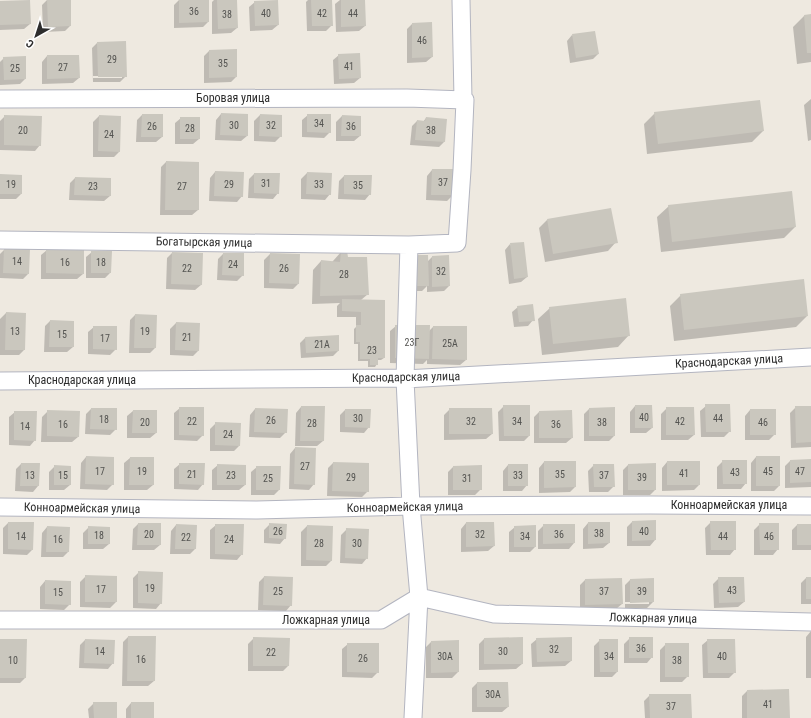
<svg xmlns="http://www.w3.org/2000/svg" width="811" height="718" font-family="'Roboto Condensed',sans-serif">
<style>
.shadow{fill:#0003;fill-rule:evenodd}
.building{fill:#cac7be}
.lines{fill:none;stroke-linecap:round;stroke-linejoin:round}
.street-casing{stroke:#b3b5c0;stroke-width:19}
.street{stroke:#fff;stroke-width:17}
.labels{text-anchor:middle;stroke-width:3;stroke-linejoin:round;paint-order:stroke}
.number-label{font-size:10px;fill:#545451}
.street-label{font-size:12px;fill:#2d2d2d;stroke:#fff}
</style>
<rect width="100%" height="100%" fill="#eee9e0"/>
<path class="shadow" d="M47,0H70V26L65,31L43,32L42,5Z
M179,0H208V22L203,27L174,28V5Z
M214,0H236L237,28L231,33L212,34V2Z
M308,0H331L332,25L326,31H307L306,2Z
M340,0H364L365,26L359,31L336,32L335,4Z
M0,2L30,24L24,29L0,30Z
M255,2L278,25L272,30L250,31L249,7Z
M811,15V62L797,64L793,27L804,16Z
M412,24L432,57L426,62L407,63V29Z
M572,35L598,54L593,59L570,63L567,41Z
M97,43L126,76L120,82H93L92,48ZM93,76H122V78H93Z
M209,51L236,77L231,82L204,83V56Z
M339,55L360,78L354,83L334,84L333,60Z
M47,56L79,78L73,83L42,84V62Z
M4,58L25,79L20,84L0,85V62Z
M811,99V140L808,141L804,105Z
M759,101L763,131L752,142L647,154L644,124L655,113Z
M221,114L247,136L241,141L215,140L216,120Z
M142,115L162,137L156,142H136L137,120Z
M260,115L281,136L275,142L254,141V121Z
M308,115L330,132L324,138L302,137V120Z
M5,116L40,145L35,151L0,150V121Z
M99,116L120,117L119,152L114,157H93V122Z
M342,116L360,117V136L354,141H336V122Z
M181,118L199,139L193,144H175V123Z
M426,118L446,120L444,142L439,147L410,145L412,126L417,121L423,122Z
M166,162L198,210L192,215H160L161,167Z
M432,170L453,195L447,201L426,200L427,176Z
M215,172L242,196L237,202L209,201L210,178Z
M307,173L330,194L325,200L301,199V179Z
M254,174L278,193L273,199L248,198L249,179Z
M0,175L21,194L16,199H0Z
M344,176L370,194L365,200L338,199L339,181Z
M75,178L110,196L104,201L69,200L70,183Z
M669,206L795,227L784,238L661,252L657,217Z
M547,220L616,242L608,251L545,262L539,228Z
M510,244L527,277L521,282L509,284L505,250Z
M4,250L28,274L23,279L0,278V254Z
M47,250L83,274L77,279H41V255Z
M92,252L110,273L105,278H86V257Z
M341,252L347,258L368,294L361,300L384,358L381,360H377V364L375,367H368V361H358V344H354V329L356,327V317H337V306L340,303L312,304L313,270L321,261L332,262L333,261Z
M172,253L201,285L195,290L166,289L167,258Z
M223,254L243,275L237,281L217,280L218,259Z
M270,254L298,284L293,289L264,288V260Z
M448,256L449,286L444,291L427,292V286L422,291H406L427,262L432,257Z
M681,295L807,316L796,327L674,341L670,306Z
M518,307L533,320L528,326L514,327L512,312Z
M550,308L629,335L618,347L542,355L538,319Z
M6,313L24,350L19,355H0V319Z
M135,315L155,348L150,353H129L130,320Z
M50,321L73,347L67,352H44L45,326Z
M176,323L199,324L198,351L193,356L170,355V329Z
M396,326L429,331L433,327L466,360L460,365L427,364V360L423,364L390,363V331Z
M94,327L116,349L110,355L88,354V332Z
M305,338L338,351L333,356L301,358L300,343Z
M504,406L529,436L524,441H499L498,412Z
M635,406L652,428L646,433H630V412Z
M706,406L730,431L724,437H701L700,411Z
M301,407L323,441L317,446H295L296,413Z
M796,407H811V447L791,448L790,413Z
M180,408L203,435L197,441L174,440V413Z
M667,408L694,435L688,440H661V414Z
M91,409L116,429L110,435L85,434L86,414Z
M255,409L286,432L280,438L249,437L250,415Z
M450,409L492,434L486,439L444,440V415Z
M589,409L614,436L609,441H584V414Z
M345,410L369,427L364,433L340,432V415Z
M750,410L775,434L769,440H745V416Z
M48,411L78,437L72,442H41L42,417Z
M133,411H156V433L150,438H127V416Z
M15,412L35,440L30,446L9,445V417Z
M539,412L572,438L566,443H534V417Z
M216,423L239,446L234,451H210V429Z
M295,448L314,484L309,490L289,489L290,454Z
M86,457L113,484L107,490L80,489L81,463Z
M756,457L779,486L774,491H751V463Z
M130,458H153V485L147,490H124V463Z
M811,460V487L785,488V466L790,461Z
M723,461L746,483L741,489H717V467Z
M544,462L575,487L570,492L539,493V468Z
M667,462L699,485L694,490L662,491V468Z
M333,463L368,491L362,497L327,496L328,468Z
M21,464H39L38,486L33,492L15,491L16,469Z
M180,464L203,484L198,490L174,489V469Z
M218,465L245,485L239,490H212V470Z
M508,465L527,485L522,491H503V471Z
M594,465L614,486L608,492H589L588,471Z
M628,465L655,490L650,495H623V470Z
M55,466L70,485L64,490H49V472Z
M257,467L279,490L274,495H251V472Z
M453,467L481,489L475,495H448V472Z
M655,521V540L650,546H627V527L632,522Z
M711,522L735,549L730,555H706L705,528Z
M8,523L32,550L27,555L3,554V528Z
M466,523L494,546L488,551L461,552V529Z
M588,523L609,543L603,548L583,549V529Z
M138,524L160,545L154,550H132L133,529Z
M270,524L285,538L280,544L264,543V530Z
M760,524L778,549L773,555H754V530Z
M176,525L195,549L190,554H170L171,531Z
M216,525L242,554L237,560L210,559V530Z
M544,525H574V543L569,549H538V531Z
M797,525H811V550H792V530Z
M307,526L332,527L331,561L326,566H301V532Z
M47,527L68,552L63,557H41L42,533Z
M89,527L109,544L103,549H83V533Z
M515,527L535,547L530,552H509V532Z
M347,529L367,558L362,564L340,563L341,535Z
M139,572L161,603L156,609L133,608V578Z
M86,576L116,577V602L110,608L80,607V582Z
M264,577L291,605L286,611L258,610L259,582Z
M719,578L744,602L738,607L714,608L713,584Z
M806,578H811V604H801V583Z
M653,579V602L647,608H625V585L630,580ZM625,602H649V604H625Z
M585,580L622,604L616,609L580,610V585Z
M45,581L70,604L64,610L40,609V587Z
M811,631V678H806V637Z
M128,637L154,681L148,686H122L123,642Z
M254,638L288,666L283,671H248V644Z
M630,638L652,657L647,663H624V644Z
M484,639L522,664L516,669L479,670V644Z
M537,639L571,661L565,666L532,667L531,644Z
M0,640L25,678L20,683H0Z
M85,640L113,663L108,669L79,668L80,645Z
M600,640L617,672L612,677H594V646Z
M708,640L735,672L729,678H703L702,645Z
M431,642L458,672L452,678H426V647Z
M348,644L378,672L372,678L342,677V649Z
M666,644L688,676L682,682H660V650Z
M477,683L508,707L502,712H472V688Z
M747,691L789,718H742V696Z
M650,695L691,718H645L644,701Z
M94,703L116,718H89L88,709Z
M131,703L153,718H126V709Z"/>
<path class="building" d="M30,0L31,24L0,25V1Z
M47,0H71V26L48,27Z
M179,0H209V22L179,23Z
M217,0H237L238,28L218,29Z
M278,0L279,25L255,26L254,1Z
M311,0H332L333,26H312Z
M341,0H365L366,26L341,27Z
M811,14V53H807L804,15Z
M432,22L433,57L412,58V23Z
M595,31L599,54L576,58L572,34Z
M126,41L127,77H98L97,42Z
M237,49V77L209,78V50Z
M360,53L361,78L339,79L338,54Z
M47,55H79L80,78L47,79Z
M26,56V79L4,80L3,57Z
M760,100L764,131L658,144L654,112Z
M221,113L248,114V136L220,135Z
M142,114H163V137H141Z
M260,114L282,115V137L259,136Z
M307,114H331V133L307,132Z
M4,115L42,116L41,146L4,145Z
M99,115L121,116L120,152L98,151Z
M342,115L361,116V136H341Z
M180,117H200V139H180Z
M426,117L447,119L445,142L415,140L417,120L425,121Z
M166,161L199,162V210H165Z
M432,169H454V195H431Z
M215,171L244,172L243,197L214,196Z
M307,172L332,173L331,195L306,194Z
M254,173H280L279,194L254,193Z
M0,174L22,175V194H0Z
M344,175H372L371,195L344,194Z
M75,177L111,178V196L74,195Z
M792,191L796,227L672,242L668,205Z
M611,208L618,243L553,254L547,219Z
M524,242L528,277L514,279L510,243Z
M4,249H30L29,274L3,273Z
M46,249L84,250V274L46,273Z
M91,251H112L111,273H91Z
M341,251H347L348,257H367L369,295L320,296L321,260L340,262Z
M172,252L203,253L202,285L171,284Z
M223,253H244V276L222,275Z
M270,253L300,254L299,284L269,283Z
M410,255H428L429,286H411Z
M449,255L450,286L432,287V256Z
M804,279L808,316L684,330L680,294Z
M626,298L630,336L553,344L549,307Z
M342,299L385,300V358H378V365H370V359H360V342H356V325H361V312L342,311Z
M533,304L535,321L519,322L517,306Z
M6,312L26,313L25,350H5Z
M135,314L157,315L156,348H134Z
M50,320L74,321V347H49Z
M176,322L200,323L199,351L175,350Z
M395,325H430L429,359L395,358Z
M93,326H117V350L93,349Z
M433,326H467V360L432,359Z
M339,335V351L306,353L305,337Z
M705,404H730L731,432H706Z
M503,405H530V436H504Z
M635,405H652L653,428H635Z
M301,406H325L324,441H300Z
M795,406H811V442L796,443Z
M179,407H204V436L179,435Z
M615,407V436H589V408Z
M666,407H694L695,435H666Z
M91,408H117V430L90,429Z
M255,408L288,409L287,433L254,432Z
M449,408H492L493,434H449Z
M345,409H371L370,428L345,427Z
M750,409H776V435H750Z
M47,410L80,411L79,437L47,436Z
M133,410H157V433H132Z
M572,410L573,438H539V411Z
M14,411H37L36,441L14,440Z
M215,422L241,423L240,446L215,445Z
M295,447L316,448L315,485L294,484Z
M86,456L114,457V485L85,484Z
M756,456H780V486H756Z
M130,457H154V485H129Z
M811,459V482L790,483V460Z
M722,460H747V484H723Z
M544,461H576V487L544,488Z
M667,461H700V485H667Z
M333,462L369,463V492L332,491Z
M21,463H40L39,486H20Z
M179,463H205L204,485L179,484Z
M656,463V490H628V464Z
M217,464L246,465V485H217Z
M508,464H528V486H508Z
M593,464H614L615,487H594Z
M54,465L71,466V485H54Z
M482,465V490H453V466Z
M256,466H281L280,490H256Z
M656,520V540L632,541V521Z
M710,521H736V550H711Z
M8,522H34L33,550L8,549Z
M466,522H494L495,546L466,547Z
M588,522H610V543L588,544Z
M138,523H161V545H137Z
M269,523L287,524L286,539L269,538Z
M759,523H779V550H760Z
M176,524L197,525L196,549H175Z
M215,524H244L243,555L215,554Z
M543,524H575V543L543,544Z
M797,524H811V545H797Z
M307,525L333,526L332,561L306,560Z
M536,525V547H514V526Z
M47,526L70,527L69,552H46Z
M88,526L110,527V544H88Z
M346,528L369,529L368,559L345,558Z
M138,571L163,572L162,604L138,603Z
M85,575L117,576V602H85Z
M264,576L293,577L292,606L263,605Z
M718,577H744L745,602L719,603Z
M806,577H811V599H806Z
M622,578L623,604L585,605V579Z
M654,578V602L630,603V579Z
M45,580L71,581V605L45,604Z
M128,636H156L155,681H127Z
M253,637L290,638L289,666H253Z
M523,637V664H484V638Z
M572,637V661L537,662L536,638Z
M629,637H653V658H629Z
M0,639H27L26,678H0Z
M85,639L115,640L114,664L84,663Z
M599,639H618V672H600Z
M707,639H735L736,673H708Z
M459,640V672L431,673V641Z
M347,643H379V673L347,672Z
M665,643H689V677H665Z
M477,682H508L509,707H477Z
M789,689L790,718H747V690Z
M649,694H691L692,718H650Z
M93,702H117V718H94Z
M131,702H154V718H131Z"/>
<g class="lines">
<defs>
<path id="street" d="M0,99L407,98L465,100
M0,240L409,245
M0,381L398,378L405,379L811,357
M0,507L257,510L411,506L650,505L811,506
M0,620H381L419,597L494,614L811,622
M413,718L419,597L411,506L405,379L409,245L457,243L462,170L465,100L463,99L461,0"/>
</defs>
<use href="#street" class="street-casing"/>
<use href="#street" class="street"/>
</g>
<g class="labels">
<g class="number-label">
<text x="194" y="15">36</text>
<text x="266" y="17">40</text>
<text x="322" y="17">42</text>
<text x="353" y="17">44</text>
<text x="227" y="18">38</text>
<text x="422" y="44">46</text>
<text x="112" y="63">29</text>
<text x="223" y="67">35</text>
<text x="349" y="70">41</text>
<text x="63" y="71">27</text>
<text x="15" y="72">25</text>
<text x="319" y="127">34</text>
<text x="234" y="129">30</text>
<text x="271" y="129">32</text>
<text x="152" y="130">26</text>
<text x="351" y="130">36</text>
<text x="190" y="132">28</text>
<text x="23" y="134">20</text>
<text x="431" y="134">38</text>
<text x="109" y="138">24</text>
<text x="443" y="186">37</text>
<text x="266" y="187">31</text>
<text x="11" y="188">19</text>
<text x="229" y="188">29</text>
<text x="319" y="188">33</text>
<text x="358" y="189">35</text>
<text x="93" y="190">23</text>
<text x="182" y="190">27</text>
<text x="17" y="265">14</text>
<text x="65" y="266">16</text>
<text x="101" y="266">18</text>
<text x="233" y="268">24</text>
<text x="187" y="272">22</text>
<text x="284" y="272">26</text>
<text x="441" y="275">32</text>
<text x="344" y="278">28</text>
<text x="15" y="335">13</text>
<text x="145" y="335">19</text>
<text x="62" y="338">15</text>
<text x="187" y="341">21</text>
<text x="105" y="342">17</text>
<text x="412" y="346">23Г</text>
<text x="450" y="347">25А</text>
<text x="322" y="348">21А</text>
<text x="372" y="354">23</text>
<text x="644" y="421">40</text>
<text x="358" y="422">30</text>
<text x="718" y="422">44</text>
<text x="104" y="423">18</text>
<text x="271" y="424">26</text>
<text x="192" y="425">22</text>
<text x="471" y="425">32</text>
<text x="517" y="425">34</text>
<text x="680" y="425">42</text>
<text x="145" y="426">20</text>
<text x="602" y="426">38</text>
<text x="763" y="426">46</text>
<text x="312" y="427">28</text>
<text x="63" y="428">16</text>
<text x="556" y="428">36</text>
<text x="25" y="430">14</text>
<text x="228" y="438">24</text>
<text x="305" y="470">27</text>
<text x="100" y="475">17</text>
<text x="142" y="475">19</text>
<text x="768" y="475">45</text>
<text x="800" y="475">47</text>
<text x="735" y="476">43</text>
<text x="684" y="477">41</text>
<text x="192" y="478">21</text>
<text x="560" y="478">35</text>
<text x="30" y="479">13</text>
<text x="63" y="479">15</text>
<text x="231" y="479">23</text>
<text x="518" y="479">33</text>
<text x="604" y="479">37</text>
<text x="351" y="481">29</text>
<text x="642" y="481">39</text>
<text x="268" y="482">25</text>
<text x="467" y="482">31</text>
<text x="278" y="535">26</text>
<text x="644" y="535">40</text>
<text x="599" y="537">38</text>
<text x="149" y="538">20</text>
<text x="480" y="538">32</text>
<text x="559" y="538">36</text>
<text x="99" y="539">18</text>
<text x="21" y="540">14</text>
<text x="525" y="540">34</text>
<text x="723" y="540">44</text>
<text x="769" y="540">46</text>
<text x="186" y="541">22</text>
<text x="58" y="543">16</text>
<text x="229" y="543">24</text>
<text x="319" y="547">28</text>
<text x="357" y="547">30</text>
<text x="150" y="592">19</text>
<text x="101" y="593">17</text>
<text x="732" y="594">43</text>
<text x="278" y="595">25</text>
<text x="604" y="595">37</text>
<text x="642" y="595">39</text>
<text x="58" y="596">15</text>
<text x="641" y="652">36</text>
<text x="554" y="653">32</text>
<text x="100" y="655">14</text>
<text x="503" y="655">30</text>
<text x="271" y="656">22</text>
<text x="445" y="660">30А</text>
<text x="609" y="660">34</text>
<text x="722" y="660">40</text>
<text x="363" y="662">26</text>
<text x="141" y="663">16</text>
<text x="13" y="664">10</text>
<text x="677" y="664">38</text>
<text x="493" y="698">30А</text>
<text x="768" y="708">41</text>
<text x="671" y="710">37</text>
</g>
<g class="street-label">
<text x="233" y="102">Боровая улица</text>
<text transform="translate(204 242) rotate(1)" y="4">Богатырская улица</text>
<text transform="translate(729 361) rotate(-3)" y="4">Краснодарская улица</text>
<text transform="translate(406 377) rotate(-1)" y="4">Краснодарская улица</text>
<text x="82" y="384">Краснодарская улица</text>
<text x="729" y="509">Конноармейская улица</text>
<text transform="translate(405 507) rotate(-1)" y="4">Конноармейская улица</text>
<text transform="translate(82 508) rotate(1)" y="4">Конноармейская улица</text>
<text transform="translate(653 618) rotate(1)" y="4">Ложкарная улица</text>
<text x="326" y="624">Ложкарная улица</text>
</g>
</g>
<g transform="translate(36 36) rotate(219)" stroke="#ffffff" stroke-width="3" paint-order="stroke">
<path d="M0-3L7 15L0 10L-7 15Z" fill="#2d2d2d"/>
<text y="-6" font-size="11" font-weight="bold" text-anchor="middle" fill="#2d2d2d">С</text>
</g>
</svg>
